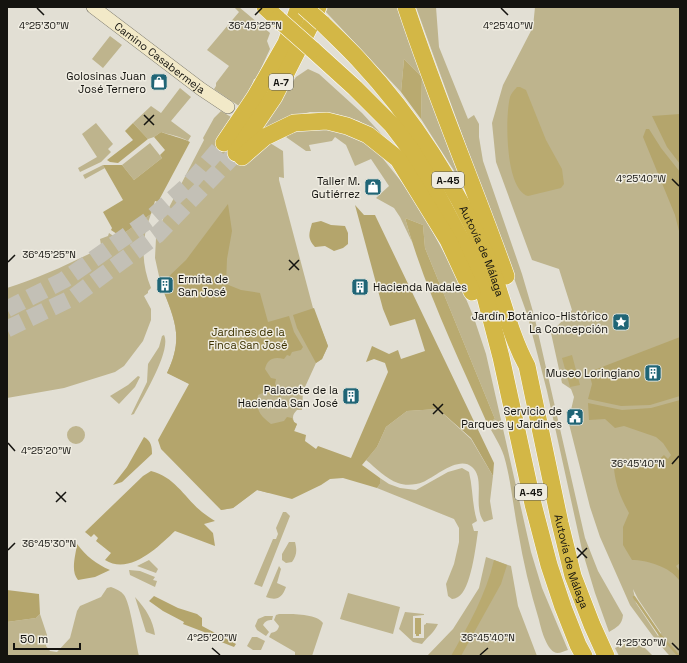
<svg xmlns="http://www.w3.org/2000/svg" width="687" height="663" font-family="'Space Grotesk',sans-serif">
<style>
.green{fill:#beb48d;fill-rule:evenodd}
.forest{fill:#b4a56c}
.water{fill:#b9aa70}
.lines{fill:none;stroke-linecap:round;stroke-linejoin:round}
.stream{stroke:#b9aa70;stroke-width:2.5}
.highway-tunnel{stroke:#c3c0b6;stroke-width:17;stroke-dasharray:17 8;stroke-linecap:butt}
.secondary-casing{stroke:#6d6b61;stroke-width:14}
.highway-casing{stroke:#fff;stroke-width:18}
.secondary{stroke:#f2e9c8;stroke-width:13}
.highway{stroke:#d3b746;stroke-width:17}
.highway-bridge-casing{stroke:#fff;stroke-width:18;stroke-linecap:butt}
.highway-bridge{stroke:#d3b746;stroke-width:17}
.ticks{fill:none;stroke:#14130f;stroke-width:1.5}
.labels{text-anchor:middle;stroke-width:3;stroke-linejoin:round;paint-order:stroke}
.shield{fill:#efece1;stroke:#56544e;stroke-width:1}
.shield-label{font-size:10px;font-weight:bold;fill:#14130f}
.street-label{font-size:11px;fill:#14130f;stroke:#efece1}
.poi-label{font-size:11px;fill:#14130f;stroke:#efece1;text-anchor:end}
.park-label{font-size:11px;fill:#3d3201;stroke:#efece1}
.ticks-label{font-size:10px;text-anchor:middle;fill:#14130f;stroke:#efece1;stroke-width:3;stroke-linejoin:round;paint-order:stroke}
</style>
<rect width="100%" height="100%" fill="#e2dfd4"/>
<path class="green" d="M234,7H239L270,33L267,41L270,49L256,79H254L251,87L239,106L214,89L216,86V83L229,66L207,50L239,12Z
M328,7H399L460,174L458,177L421,119L422,77L404,59L401,92L326,12Z
M416,7H436L439,47L468,119L474,115L479,124V137L483,161L522,274L534,315L585,538L598,571L623,615C622,625 617,627 609,632L595,593L582,550L547,391L527,314Z
M535,7H680V656H670L667,653L652,635L630,605L600,537L590,507L566,412L571,410L574,397L571,389L562,383L551,333L572,310L559,269L532,260L496,162L492,123L503,85L533,27ZM633,589L638,599L661,633L658,636L636,603Z
M110,36L122,45L103,68L92,59Z
M308,69L319,74L362,113L386,139L359,121L336,114L310,112L291,117L257,135L296,77Z
M180,88L191,97L171,121L191,136L188,141C180,136 170,135 161,132L154,137L148,139L133,123L151,106L161,113Z
M221,111L231,117L217,138L245,161L270,143L283,151L284,178L279,177V180L313,308L328,346L322,359L316,363L305,387L303,392L302,410H297C293,414 292,417 294,422L297,424L269,493L257,490L233,508L221,510L196,387L167,373C183,340 176,322 163,290L168,285L164,282L161,285L155,258L156,238L163,219L204,140L203,138L214,118Z
M96,123L113,144L108,149L111,152L101,162L80,172L78,168L97,157L82,134Z
M323,128L340,131L367,144L380,155L400,180L419,207L456,275L474,318L486,354L531,552L542,588L568,650C564,651 558,655 554,652C546,647 541,629 539,620C530,591 523,561 518,531C513,506 511,480 504,456C500,444 493,434 487,423L495,419L425,248L423,225L405,218L412,242L400,217L394,208L376,198L389,186L371,159L355,166L346,145L335,137L332,141L309,145L311,151H306L286,137L287,135L300,131Z
M150,143L162,158L134,180L122,165Z
M103,165L105,168L85,179L83,175Z
M151,214C141,239 141,263 151,288L148,291V293L144,296L151,309V320L143,341L124,366L115,372L64,388L7,398V288C39,278 69,264 99,249L101,245L100,239L108,236L109,233L118,239L120,236Z
M164,335C172,350 142,399 134,414L131,415L147,382L148,364L159,347L162,336Z
M138,376L140,377L135,387L119,404L110,396L128,385Z
M438,409L471,439L493,476L490,501L493,519L484,522C472,506 486,479 472,467C459,455 435,477 423,482C416,485 405,486 398,483C386,479 376,468 366,460L377,447L386,427L407,411Z
M67 435a9 9 0 1 1 18 0a9 9 0 1 1-18 0Z
M462,468L469,472C473,488 472,505 477,521L472,524L474,531H478C476,545 471,590 458,597C456,598 454,599 452,599L448,596L446,584L454,564L459,542V528L454,519L377,488L380,484V478L389,484L400,488L416,490L448,472Z
M283,512H286L290,516L262,587L254,584L273,539H276L278,534L276,528Z
M289,542H295C297,550 297,555 292,562L286,563L282,560V554Z
M486,557L511,566L518,606L537,656H427L453,629L479,588Z
M149,560L158,569L156,573L137,566Z
M279,566L281,569L277,583L286,587C282,598 277,601 266,597Z
M129,570L140,571L155,577L153,580L157,581L155,587L130,575Z
M111,587C116,589 121,591 124,595C130,602 136,644 139,656H7V622L36,618L40,614L47,635L46,646L50,651L57,652L70,638L77,611L80,606L101,597L107,588Z
M348,593L400,607L393,634L340,619Z
M135,597C146,609 153,620 155,635L146,632Z
M405,612L424,614V615L413,616V638H424V625L426,624V623L438,624C434,633 428,636 422,644L413,642L399,629Z
M279,614C290,614 316,613 323,623L312,656L295,655V652L269,637L271,633C275,632 278,631 279,626L274,620L276,615Z
M265,616H273L272,620C268,620 265,621 263,625L269,632L266,636L257,630L255,626L258,619Z
M252,637H257L265,641L261,650H253L247,646Z
M633,643L645,648L653,656H619L615,648L624,644Z"/>
<path class="forest" d="M680,114V164L667,147L652,116Z
M133,123L148,139L118,163L110,162L107,160L133,140L125,131Z
M646,129H649L661,148L680,172V235L675,215L643,137Z
M161,132C171,136 180,137 190,142L158,202L155,201L151,214L120,236L111,230L112,228L103,212L123,200L103,165H122L134,180L162,158L160,155L165,150L154,137Z
M228,204L232,231L227,259L226,284L241,290L260,293L268,322L289,316L294,332L303,347L301,350L292,352L290,356L287,355L284,359C274,356 267,359 265,369L271,378L276,379L275,384L282,393L280,397L272,396L265,392L258,395C255,409 260,416 271,424L284,421L287,417L292,418L294,422L297,424L294,431L306,435L305,441L316,449L318,446L351,458L388,372L385,363L374,359L366,362L372,346L389,354L398,350L401,359L425,351L415,319L390,326L383,309L355,205L364,215H375L494,463L493,476L471,438L438,409L407,411L386,427L377,447L362,465L380,478V484L377,488L343,478L330,479L321,485L292,499L257,490L233,508L221,510L161,449L158,440L189,384L167,373C183,340 176,322 163,290L168,285L164,281L186,260Z
M321,221L331,225L345,226L348,233V244L343,248L334,251L325,246L315,247C307,238 309,234 312,223Z
M314,308L328,346L322,359L316,363L297,328L293,315Z
M680,337V396L650,405L621,406L588,399L592,384L589,372Z
M680,400V563L676,566L680,572L679,580C670,567 647,560 632,560L623,545V527L629,513C618,492 615,483 613,459C634,472 632,472 653,462C658,460 660,459 664,455L668,459L671,455L663,443L656,437L624,426L615,428L605,419L589,420L588,403L622,410L651,408Z
M144,437C151,441 152,446 152,454L122,482L113,485L127,467Z
M151,471C175,477 184,497 202,512C206,515 210,518 215,521L204,524L213,533L215,546L175,531C159,546 130,576 105,560L111,553L96,541L98,538L94,534L91,537L85,532L143,476Z
M77,544C86,556 96,564 110,570L95,577L78,580C70,571 76,554 77,544Z
M7,590L39,594L40,614L36,618L7,622Z
M154,596L178,608L197,614L202,618V626L236,644L234,647L206,636L204,632L183,624L184,622L163,611L149,601Z"/>
<path class="water" d="M404,59L422,77L421,119L401,92Z
M517,87H520L526,90L546,140L562,169L564,184L561,188L528,196C505,189 505,117 510,97C511,94 514,90 517,87Z
M405,218L423,225L425,248L495,419L487,423C458,357 424,287 405,218Z
M572,355L580,385L570,387L562,358Z
M494,560L507,565L501,584L461,656H451C468,626 486,595 494,560Z
M415,618H421V634H419V636H416V634H415Z"/>
<g class="lines">
<path class="stream" d="M634,597L660,635L679,656"/>
<path class="highway-tunnel" d="M7,309L64,280L149,220L189,184L224,143
M7,329L72,298L157,235L236,153"/>
<defs>
<g id="secondary">
<path id="s1" d="M93,7L201,89L228,107"/>
</g>
<g id="highway">
<path d="M265,7L278,19"/>
<path d="M406,7C436,98 474,186 506,276"/>
<path id="s2" d="M322,23C334,35 347,47 359,60C413,118 457,187 488,260C502,295 509,333 527,366L560,523L573,576L592,625L606,656"/>
<path d="M312,49L355,88L392,125L411,150L429,179L470,257L485,296L501,357L533,504L549,565L563,607L578,645L584,656"/>
<path d="M224,143L255,97L286,43L299,7"/>
<path d="M236,153L274,97L309,28L318,7"/>
<path d="M242,157L265,137L294,123L327,121L347,126L368,135L398,159L448,240L472,292"/>
</g>
</defs>
<use href="#secondary" class="secondary-casing"/>
<use href="#highway" class="highway-casing"/>
<use href="#secondary" class="secondary"/>
<use href="#highway" class="highway"/>
<defs>
<path id="highway-bridge" d="M304,7L322,23
M278,19L312,49"/>
</defs>
<use href="#highway-bridge" class="highway-bridge-casing"/>
<use href="#highway-bridge" class="highway-bridge"/>
</g>
<path class="ticks" d="M37,8L44,15M501,8L508,15M255,15L262,8M144,115L154,125M144,125L154,115M672,179L679,186M289,260L299,270M8,262L15,255M289,270L299,260M433,404L443,414M433,414L443,404M8,443L15,451M672,464L679,456M56,492L66,502M56,502L66,492M577,548L587,558M8,550L15,543M577,558L587,548M672,643L679,650M212,648L220,655M480,655L488,648"/>
<defs>
<symbol id="shop-square" viewBox="-11 -11 22 22"><rect x="-9" y="-9" width="18" height="18" rx="4" fill="#206576" stroke="#efece1"/><path d="M-5-2.5h2.3a2.7 3.5 0 0 1 5.4 0H5L5.5 6h-11ZM-1.5-2.5h3a1.5 2.3 0 0 0-3 0Z" fill="#fff"/></symbol>
<symbol id="building-square" viewBox="-11 -11 22 22"><rect x="-9" y="-9" width="18" height="18" rx="4" fill="#206576" stroke="#efece1"/><path d="M-4-6H4V6H1V3H-1V6H-4ZM-2.5-4.3h1.7v1.8h-1.7ZM.8-4.3h1.7v1.8H.8ZM-2.5-1h1.7V.8h-1.7ZM.8-1h1.7V.8H.8Z" fill="#fff"/></symbol>
<symbol id="sight-square" viewBox="-11 -11 22 22"><rect x="-9" y="-9" width="18" height="18" rx="4" fill="#206576" stroke="#efece1"/><path d="M0-6L1.8-2.2L6-1.7L2.9 1.2L3.7 5.4L0 3.3L-3.7 5.4L-2.9 1.2L-6-1.7L-1.8-2.2Z" fill="#fff"/></symbol>
<symbol id="civic-square" viewBox="-11 -11 22 22"><rect x="-9" y="-9" width="18" height="18" rx="4" fill="#206576" stroke="#efece1"/><path d="M-.6-6.5H3V-4.5H.6V-3L4-1V1h2V6H-6V1h2V-1L-.6-3ZM-1.2 2.5V6h2.4V2.5Z" fill="#fff"/></symbol>
</defs>
<g fill-rule="evenodd">
<use href="#shop-square" x="149" y="72" width="20" height="20"/>
<use href="#shop-square" x="363" y="177" width="20" height="20"/>
<use href="#building-square" x="155" y="275" width="20" height="20"/>
<use href="#building-square" x="350" y="277" width="20" height="20"/>
<use href="#sight-square" x="611" y="312" width="20" height="20"/>
<use href="#building-square" x="643" y="363" width="20" height="20"/>
<use href="#building-square" x="341" y="386" width="20" height="20"/>
<use href="#civic-square" x="565" y="407" width="20" height="20"/>
</g>
<g class="labels">
<g class="shield">
<rect x="269" y="74" width="24" height="16" rx="3"/>
<rect x="432" y="172" width="32" height="16" rx="3"/>
<rect x="515" y="484" width="32" height="16" rx="3"/>
</g>
<g class="shield-label">
<text x="281" y="86">A-7</text>
<text x="448" y="184">A-45</text>
<text x="531" y="496">A-45</text>
</g>
<g class="street-label">
<text dy="4" stroke="none"><textPath href="#s1" startOffset="84">Camino Casabermeja</textPath></text>
<text dy="4" stroke="none"><textPath href="#s2" startOffset="281">Autovía de Málaga</textPath></text>
<text dy="4" stroke="none"><textPath href="#s2" startOffset="605">Autovía de Málaga</textPath></text>
</g>
<g class="poi-label">
<text x="146" y="80">Golosinas Juan<tspan x="146" dy="13">José Ternero</tspan></text>
<text x="360" y="185">Taller M.<tspan x="360" dy="13">Gutiérrez</tspan></text>
<text x="178" y="283" text-anchor="start">Ermita de<tspan x="178" dy="13">San José</tspan></text>
<text x="373" y="291" text-anchor="start">Hacienda Nadales</text>
<text x="608" y="320">Jardín Botánico-Histórico<tspan x="608" dy="13">La Concepción</tspan></text>
<text x="640" y="377">Museo Loringiano</text>
<text x="338" y="394">Palacete de la<tspan x="338" dy="13">Hacienda San José</tspan></text>
<text x="562" y="415">Servicio de<tspan x="562" dy="13">Parques y Jardines</tspan></text>
</g>
<g class="park-label">
<text x="248" y="336">Jardines de la<tspan x="248" dy="13">Finca San José</tspan></text>
</g>
</g>
<g class="ticks-label">
<text x="44" y="29">4°25'30"W</text>
<text x="255" y="29">36°45'25"N</text>
<text x="508" y="29">4°25'40"W</text>
<text x="641" y="182">4°25'40"W</text>
<text x="49" y="258">36°45'25"N</text>
<text x="46" y="454">4°25'20"W</text>
<text x="638" y="467">36°45'40"N</text>
<text x="49" y="547">36°45'30"N</text>
<text x="488" y="641">36°45'40"N</text>
<text x="212" y="641">4°25'20"W</text>
<text x="641" y="646">4°25'30"W</text>
</g>
<rect width="687" height="663" fill="none" stroke="#14130f" stroke-width="16"/>
<path d="M14 643v6h66v-6" fill="none" stroke="#14130f" stroke-width="2"/>
<text x="20" y="643" font-size="12" fill="#14130f" stroke="#efece1" stroke-width="3" paint-order="stroke">50 m</text>
</svg>
